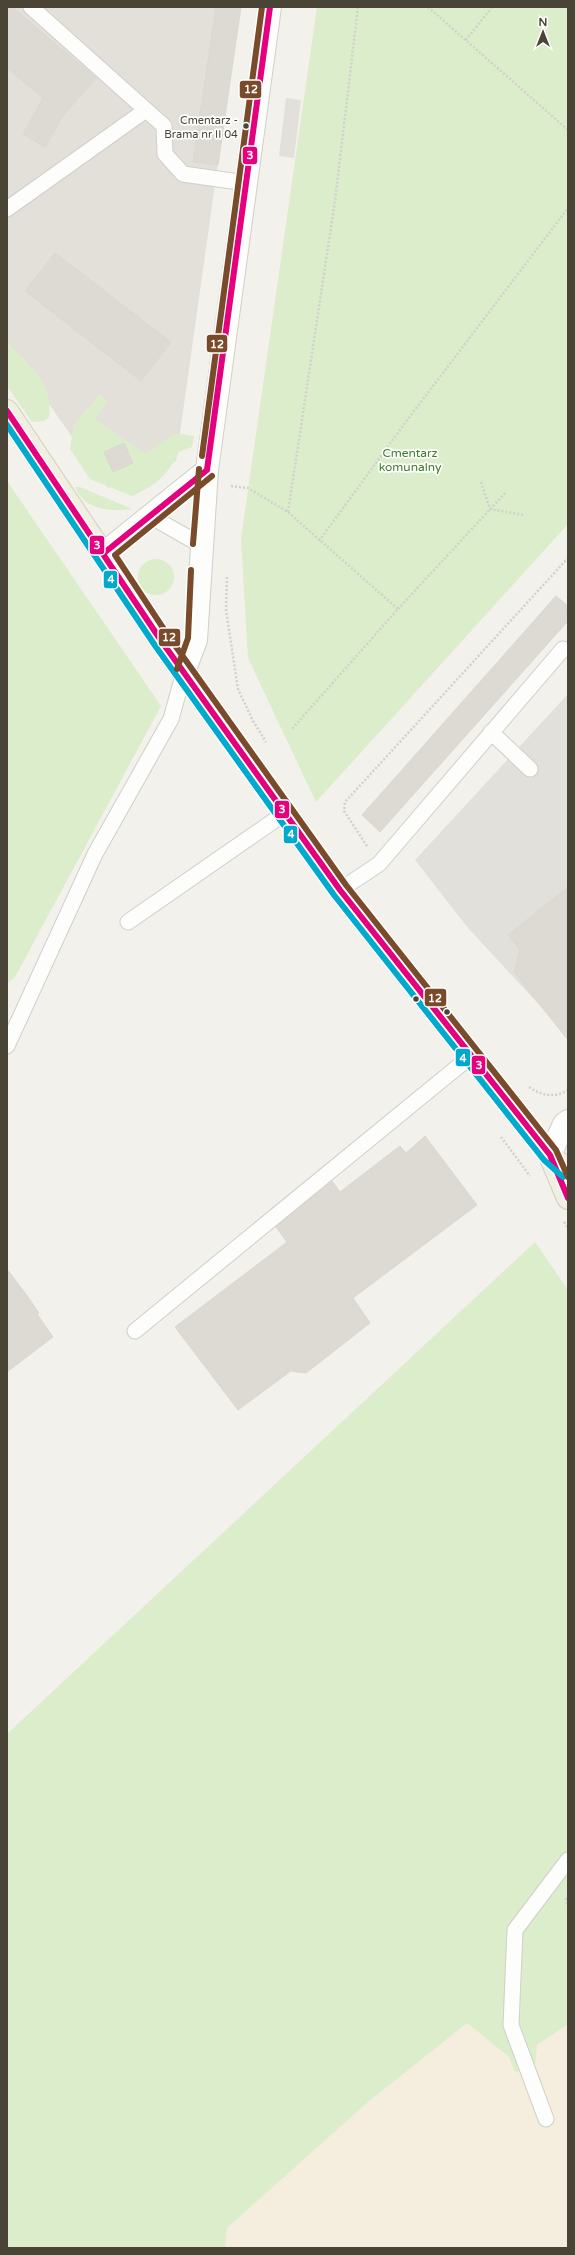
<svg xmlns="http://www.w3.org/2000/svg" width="575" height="2255" font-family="'Varela Round',sans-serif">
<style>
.commercial{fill:#f5eede}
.industrial{fill:#e2e0d9}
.green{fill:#dbedcb}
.parking{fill:#e1e0da}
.building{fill:#dcdad3;stroke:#dad8d1}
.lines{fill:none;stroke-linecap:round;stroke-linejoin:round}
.service-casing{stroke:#d0cfc8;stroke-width:17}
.minor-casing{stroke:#d0cfc8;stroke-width:24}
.tertiary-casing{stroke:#d0cfc8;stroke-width:24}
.primary-casing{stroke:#d5d0b8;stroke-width:24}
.path{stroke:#d2d1ca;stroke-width:2.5;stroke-dasharray:2 2;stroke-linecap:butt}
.service{stroke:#fdfdfc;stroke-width:15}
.minor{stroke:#fdfdfc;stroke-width:22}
.tertiary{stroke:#fdfdfc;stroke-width:22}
.primary{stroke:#f1efe4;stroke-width:22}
.bus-1-casing{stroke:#fff;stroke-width:9}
.bus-2-casing{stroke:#fff;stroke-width:9}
.bus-3-casing{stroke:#fff;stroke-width:9}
.bus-1{stroke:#e5007d;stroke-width:6}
.bus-2{stroke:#00a9ce;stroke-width:6}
.bus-3{stroke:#7a4b2a;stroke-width:6}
.bus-dot{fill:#494436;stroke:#fff;stroke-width:1.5}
.labels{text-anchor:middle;stroke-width:3.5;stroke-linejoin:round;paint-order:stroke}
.bus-label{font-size:11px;fill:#494436;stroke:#fff;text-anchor:end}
.park-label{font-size:12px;fill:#3c7d27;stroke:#fff}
.line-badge{stroke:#fff;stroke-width:1.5}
.badge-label{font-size:11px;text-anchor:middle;font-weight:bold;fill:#fff}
</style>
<rect width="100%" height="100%" fill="#f2f1eb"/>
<path class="commercial" d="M467,2023L509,2057L537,2045L568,2024V2248H225L226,2228L368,2102Z"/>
<path class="industrial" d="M7,7H240L176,461L108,488L7,344Z"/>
<path class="green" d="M317,7H568V524L316,802L248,658L241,539Z
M7,342C30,366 53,381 49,417L44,421L32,422L7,386Z
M100,394L108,401L95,419L145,454L176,433L194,436L192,447L179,452C167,476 156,485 132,496L90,479L70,449L74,424Z
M7,481L161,706L15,977L7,984Z
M75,487H80L132,509C111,512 84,510 75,487Z
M138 577a18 18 0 1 1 36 0a18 18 0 1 1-36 0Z
M535,1242L568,1290V2024L537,2045L535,2067L515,2072L509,2057L467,2023L368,2102L227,2228L225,2248H7V1734Z"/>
<path class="parking" d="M286,98L301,100L294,158L279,156Z
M568,694V1036L468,928L415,860Z"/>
<path class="building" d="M7,7H12L96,78L62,117L45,147L23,134L43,98L7,68Z
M216,7H241L218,165L193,162Z
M55,253L171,342L141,381L25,291Z
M124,443L133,463L113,472L104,452Z
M556,596L568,606V621L380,832L362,815Z
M568,887V1040L514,972L520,950L508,935Z
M425,1136L477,1205L353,1298L370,1323L306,1373L291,1371L238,1410L175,1327L287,1242L276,1227L332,1181L340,1192L400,1146L406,1153Z
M7,1269L28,1297L39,1313L37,1314L53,1337L7,1372Z"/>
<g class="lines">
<defs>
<path id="service" d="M31,7L164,126L165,154L183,174L246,183
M7,209L146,110
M150,516L201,545
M491,732L530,769
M340,890L379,864L563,649
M128,922L285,813
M7,1046L95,854L171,719L184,672
M135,1331L471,1056
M546,2119L511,2025L515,1930L568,1860"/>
<path id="minor" d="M104,553L207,470
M184,672L196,640L207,470L270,7"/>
<path id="tertiary" d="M550,1155L564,1124L568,1121"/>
<path id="primary" d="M7,411L162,642L340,890L550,1155L568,1171
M551,1158L568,1198"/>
</defs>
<use href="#service" class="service-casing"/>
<use href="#minor" class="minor-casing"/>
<use href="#tertiary" class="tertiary-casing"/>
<use href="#primary" class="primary-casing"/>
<path class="path" d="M428,7L568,130
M466,40L492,7
M481,482L490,509L523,515
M231,486L248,488L288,512L398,609L291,730
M288,512L335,201L358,7
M319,541L405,423L568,208
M227,577L226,610L238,689L253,721L266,742
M398,609L506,492
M367,846L344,811L345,802L568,558
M529,1087C542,1096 555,1098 568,1090
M501,1137L530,1176
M564,1222L568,1228
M566,1898L568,1907"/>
<use href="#service" class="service"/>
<use href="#minor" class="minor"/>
<use href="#tertiary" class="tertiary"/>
<use href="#primary" class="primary"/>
<defs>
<path id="bus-1" d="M7,411L162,642L340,890L550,1155L568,1198
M104,553L207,470L270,7"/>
<path id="bus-2" d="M7,425L156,647L334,895L544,1160L563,1177"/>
<path id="bus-3" d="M202,456L262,7
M212,476L115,555L169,637L346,885L556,1150L568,1177
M193,544L199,469
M177,669L188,638L191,570"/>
</defs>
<use href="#bus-1" class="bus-1-casing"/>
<use href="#bus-2" class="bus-2-casing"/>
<use href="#bus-3" class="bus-3-casing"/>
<use href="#bus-1" class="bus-1"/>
<use href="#bus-2" class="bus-2"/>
<use href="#bus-3" class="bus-3"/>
</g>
<g class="bus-dot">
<circle cx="246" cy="126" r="3.5"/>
<circle cx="416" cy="999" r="3.5"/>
<circle cx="447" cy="1012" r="3.5"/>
</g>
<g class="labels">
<g class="bus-label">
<text x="238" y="124">Cmentarz -<tspan x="238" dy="14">Brama nr II 04</tspan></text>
</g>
<g class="park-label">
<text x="410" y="457">Cmentarz<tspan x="410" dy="14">komunalny</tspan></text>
</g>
</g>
<g class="line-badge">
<rect x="239" y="80" width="23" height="19" rx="4" fill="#7a4b2a"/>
<rect x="242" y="146" width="16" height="19" rx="4" fill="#e5007d"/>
<rect x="206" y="334" width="22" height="19" rx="4" fill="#7a4b2a"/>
<rect x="89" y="535" width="16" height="20" rx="4" fill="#e5007d"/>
<rect x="103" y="570" width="15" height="19" rx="4" fill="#00a9ce"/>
<rect x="158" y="628" width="23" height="19" rx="4" fill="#7a4b2a"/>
<rect x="274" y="800" width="16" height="19" rx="4" fill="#e5007d"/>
<rect x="283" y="825" width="15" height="19" rx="4" fill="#00a9ce"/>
<rect x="424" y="988" width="23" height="19" rx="4" fill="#7a4b2a"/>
<rect x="455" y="1048" width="16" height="19" rx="4" fill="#00a9ce"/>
<rect x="471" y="1055" width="15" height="20" rx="4" fill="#e5007d"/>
</g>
<g class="badge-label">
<text x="251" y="93">12</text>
<text x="250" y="159">3</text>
<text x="217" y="348">12</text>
<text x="97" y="549">3</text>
<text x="111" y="583">4</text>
<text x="169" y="641">12</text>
<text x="282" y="813">3</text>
<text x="291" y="838">4</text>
<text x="435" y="1002">12</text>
<text x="463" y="1062">4</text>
<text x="479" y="1069">3</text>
</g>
<rect width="575" height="2255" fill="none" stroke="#494436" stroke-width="16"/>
<g transform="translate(543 32)" stroke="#ffffff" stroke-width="3" paint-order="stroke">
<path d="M0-3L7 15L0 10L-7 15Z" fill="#494436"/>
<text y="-6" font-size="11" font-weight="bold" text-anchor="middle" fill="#494436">N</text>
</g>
</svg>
